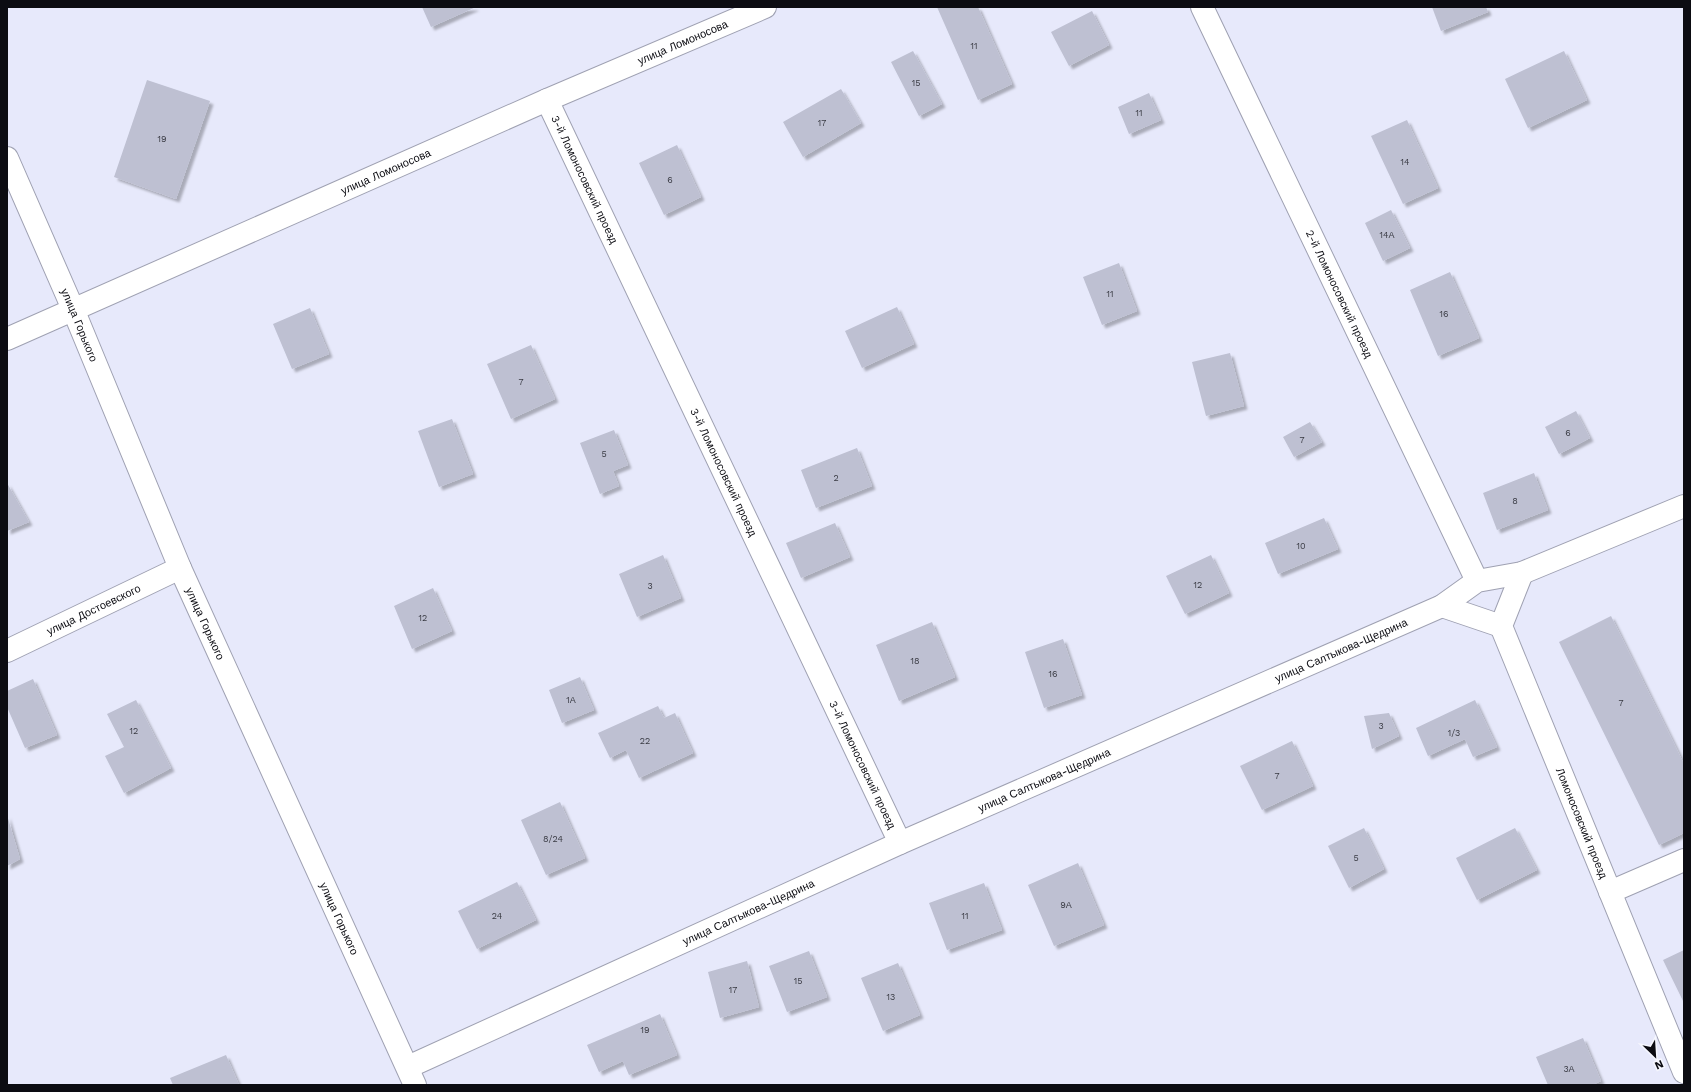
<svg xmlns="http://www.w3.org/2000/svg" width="1691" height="1092" font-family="'Work Sans',sans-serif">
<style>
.building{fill:#bec0d2;filter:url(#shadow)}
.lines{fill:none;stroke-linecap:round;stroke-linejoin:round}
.minor-casing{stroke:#9fa1b2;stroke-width:24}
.minor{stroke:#fff;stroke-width:22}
.labels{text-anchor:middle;stroke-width:3;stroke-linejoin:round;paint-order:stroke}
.number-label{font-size:9px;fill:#383942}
.street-label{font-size:11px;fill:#0c0c12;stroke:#f6f7fe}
</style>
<defs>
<filter id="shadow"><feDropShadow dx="3.5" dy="3.5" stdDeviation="1" flood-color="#0004"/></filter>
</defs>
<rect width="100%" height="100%" fill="#e7e9fb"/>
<path class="building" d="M422,7H476L431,27Z
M937,7H978L1012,84L978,100Z
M1432,7H1486L1488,12L1441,31Z
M1092,11L1109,45L1069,66L1051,32Z
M913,51L942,104L919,116L891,62Z
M1564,51L1587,100L1528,128L1505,79Z
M147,80L210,101L176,199L114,177Z
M841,89L861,123L803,157L783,122Z
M1149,93L1161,120L1129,134L1118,107Z
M1407,120L1438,188L1403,204L1371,136Z
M677,145L701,197L664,215L639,163Z
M1391,210L1410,248L1383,261L1365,223Z
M1119,263L1137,311L1102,325L1083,277Z
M1450,272L1479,338L1438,356L1410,290Z
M897,307L914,344L862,368L845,331Z
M310,308L329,354L292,369L273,324Z
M531,345L555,399L511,419L487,364Z
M1230,353L1244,406L1206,416L1192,362Z
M1576,411L1590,438L1559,454L1545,427Z
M452,419L473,474L439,487L418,431Z
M1310,422L1322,442L1294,457L1283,437Z
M614,430L628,465L613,471L619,486L600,494L580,443Z
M857,448L872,486L816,508L801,470Z
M1534,473L1548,510L1497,530L1483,493Z
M7,483L29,522L7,531Z
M1324,518L1338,549L1278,574L1265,543Z
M835,523L850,557L801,578L786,543Z
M663,555L681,598L637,617L619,574Z
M1211,555L1229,593L1185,614L1166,576Z
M433,588L452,631L412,649L394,606Z
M1611,616L1684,764V833L1659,845L1559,642Z
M932,622L955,677L899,701L876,645Z
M1063,639L1082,695L1044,708L1025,652Z
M580,677L594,710L562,723L549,690Z
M33,679L57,735L25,748L7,707V691Z
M136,700L171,768L124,793L105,756L124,747L107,714Z
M1475,700L1497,747L1473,757L1465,739L1428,756L1416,728Z
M658,706L664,718L675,713L693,753L639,778L626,750L610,758L598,733Z
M1389,713L1399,736L1372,749L1364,716Z
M1292,741L1313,786L1262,810L1240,766Z
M560,802L585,858L546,875L521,820Z
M7,815L20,859L7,866Z
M1364,828L1384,869L1349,888L1328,846Z
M1515,828L1537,870L1477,900L1456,858Z
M1078,863L1104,925L1054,946L1028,885Z
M517,882L536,920L477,949L458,911Z
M984,883L1002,930L947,950L929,903Z
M1684,950V1003L1663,960Z
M809,951L827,997L787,1012L769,966Z
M747,961L759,1007L720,1018L708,972Z
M898,963L920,1015L883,1031L861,978Z
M660,1014L677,1055L629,1075L623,1061L599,1072L587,1045Z
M1583,1038L1601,1081L1592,1085H1548L1536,1057Z
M226,1055L239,1085H173L170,1078Z"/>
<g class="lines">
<defs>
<g id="minor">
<path id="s1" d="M1202,7L1477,581"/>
<path id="s2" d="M547,100L900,843"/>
<path id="s3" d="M7,158L73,309L180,568L415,1085"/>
<path id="s4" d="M7,339L547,100L765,7"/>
<path id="s5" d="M1522,573L1501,626L1684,1072"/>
<path d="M1442,606L1501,626"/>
<path id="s6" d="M7,651L180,568"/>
<path d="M1610,892L1684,860"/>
<path id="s7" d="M408,1067L900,843L1442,606L1477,581L1522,573L1684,506"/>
</g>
</defs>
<use href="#minor" class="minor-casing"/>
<use href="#minor" class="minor"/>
</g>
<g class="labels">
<g class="number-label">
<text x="974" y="49">11</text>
<text x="916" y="86">15</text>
<text x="1139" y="116">11</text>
<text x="822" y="126">17</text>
<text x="162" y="142">19</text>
<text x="1405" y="165">14</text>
<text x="670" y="183">6</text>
<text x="1387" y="238">14А</text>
<text x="1110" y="297">11</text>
<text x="1444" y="317">16</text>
<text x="521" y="385">7</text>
<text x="1568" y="436">6</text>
<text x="1302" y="443">7</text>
<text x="604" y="457">5</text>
<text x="836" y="481">2</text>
<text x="1515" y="504">8</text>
<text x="1301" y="549">10</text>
<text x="1198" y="588">12</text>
<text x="650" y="589">3</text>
<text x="423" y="621">12</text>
<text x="915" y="664">18</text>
<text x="1053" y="677">16</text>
<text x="571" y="703">1А</text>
<text x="1621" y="706">7</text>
<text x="1381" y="729">3</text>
<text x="134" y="734">12</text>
<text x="1454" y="736">1/3</text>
<text x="645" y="744">22</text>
<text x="1277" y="779">7</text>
<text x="553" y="842">8/24</text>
<text x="1356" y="861">5</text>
<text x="1066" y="908">9А</text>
<text x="497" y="919">24</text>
<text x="965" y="919">11</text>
<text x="798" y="984">15</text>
<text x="733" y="993">17</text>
<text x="891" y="1000">13</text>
<text x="645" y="1033">19</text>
<text x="1569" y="1072">3А</text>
</g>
<g class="street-label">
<text dy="4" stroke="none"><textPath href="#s4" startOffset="738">улица Ломоносова</textPath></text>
<text dy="4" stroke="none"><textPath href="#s4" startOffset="414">улица Ломоносова</textPath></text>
<text dy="4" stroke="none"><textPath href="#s2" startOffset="88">3-й Ломоносовский проезд</textPath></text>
<text dy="4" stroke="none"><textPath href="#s1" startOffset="318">2-й Ломоносовский проезд</textPath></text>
<text dy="4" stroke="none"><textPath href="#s3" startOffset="182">улица Горького</textPath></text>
<text dy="4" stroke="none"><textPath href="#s2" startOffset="412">3-й Ломоносовский проезд</textPath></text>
<text dy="4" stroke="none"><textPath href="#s6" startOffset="96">улица Достоевского</textPath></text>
<text dy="4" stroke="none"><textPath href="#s3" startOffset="506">улица Горького</textPath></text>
<text dy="4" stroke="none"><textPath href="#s7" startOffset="1022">улица Салтыкова-Щедрина</textPath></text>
<text dy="4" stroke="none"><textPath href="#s2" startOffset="736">3-й Ломоносовский проезд</textPath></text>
<text dy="4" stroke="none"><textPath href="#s7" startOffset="698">улица Салтыкова-Щедрина</textPath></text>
<text dy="4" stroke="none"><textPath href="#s5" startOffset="270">Ломоносовский проезд</textPath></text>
<text dy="4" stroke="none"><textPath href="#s7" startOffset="374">улица Салтыкова-Щедрина</textPath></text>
<text dy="4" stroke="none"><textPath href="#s3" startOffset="830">улица Горького</textPath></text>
</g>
</g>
<rect width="1691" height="1092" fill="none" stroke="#0c0c12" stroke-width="16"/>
<g transform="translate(1655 1056) rotate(155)" stroke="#f6f7fe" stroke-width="3" paint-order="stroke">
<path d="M0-3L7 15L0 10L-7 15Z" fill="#0c0c12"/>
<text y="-6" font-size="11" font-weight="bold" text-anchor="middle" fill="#0c0c12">N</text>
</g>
</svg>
